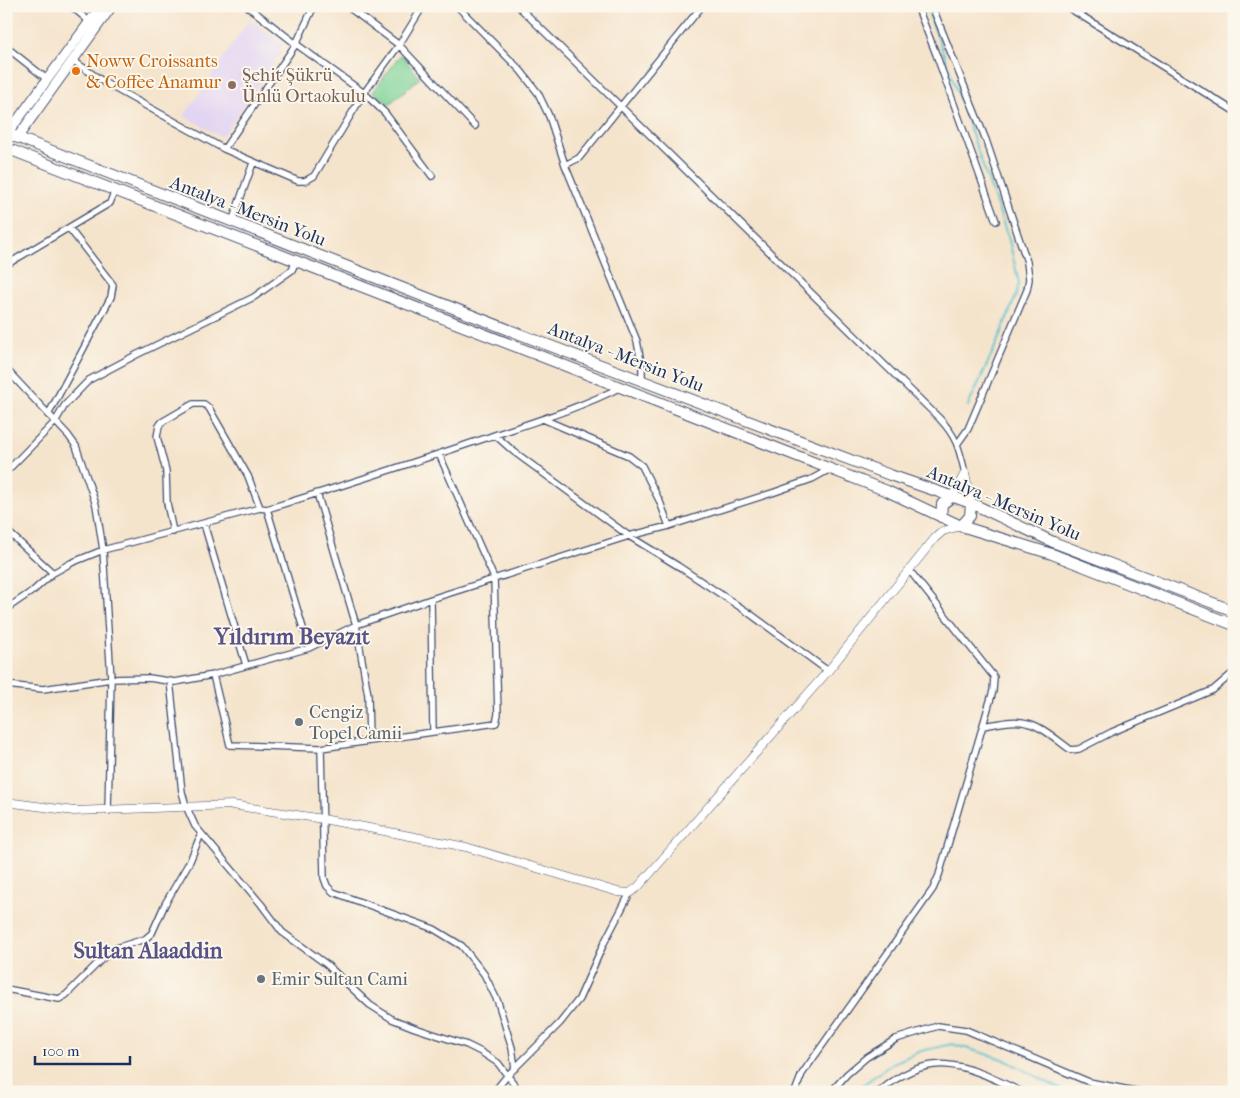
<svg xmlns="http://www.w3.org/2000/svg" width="1240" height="1098" font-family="'IM FELL French Canon',serif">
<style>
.built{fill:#e2d4f3}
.green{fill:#7ed396;stroke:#4c817a}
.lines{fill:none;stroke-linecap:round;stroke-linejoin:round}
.stream{stroke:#58c4d0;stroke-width:2}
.minor-casing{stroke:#3c4a6e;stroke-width:8}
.tertiary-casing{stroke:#3c4a6e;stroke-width:9}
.secondary-casing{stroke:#3c4a6e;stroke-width:11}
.trunk-casing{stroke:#3c4a6e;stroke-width:12}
.minor{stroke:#fff;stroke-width:5.5}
.tertiary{stroke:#fff;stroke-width:8}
.secondary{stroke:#fff;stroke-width:9}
.trunk{stroke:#fff;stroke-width:10}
.food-dot{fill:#e8710a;stroke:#fbf7ec;stroke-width:2}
.education-dot{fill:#8d6e63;stroke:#fbf7ec;stroke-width:2}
.worship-dot{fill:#6b7280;stroke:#fbf7ec;stroke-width:2}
.labels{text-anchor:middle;stroke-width:4;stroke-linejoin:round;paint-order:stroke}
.food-label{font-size:18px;fill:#c56008;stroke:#fbf7ec;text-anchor:start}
.education-label{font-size:18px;fill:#785e54;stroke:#fbf7ec;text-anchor:start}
.street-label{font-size:18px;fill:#1b2f5e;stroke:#fbf7ec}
.worship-label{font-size:18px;fill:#5b616d;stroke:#fbf7ec;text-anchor:start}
.district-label{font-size:22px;font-weight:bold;fill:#585286;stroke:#fbf7ec}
</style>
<rect width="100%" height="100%" fill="#fbf7ec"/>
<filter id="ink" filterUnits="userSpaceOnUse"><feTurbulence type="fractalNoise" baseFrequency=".02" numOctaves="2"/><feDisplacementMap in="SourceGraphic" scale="10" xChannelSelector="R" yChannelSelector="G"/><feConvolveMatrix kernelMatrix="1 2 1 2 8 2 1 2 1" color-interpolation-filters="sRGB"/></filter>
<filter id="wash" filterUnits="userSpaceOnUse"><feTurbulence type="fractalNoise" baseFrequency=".0096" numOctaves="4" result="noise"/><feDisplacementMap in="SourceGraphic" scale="20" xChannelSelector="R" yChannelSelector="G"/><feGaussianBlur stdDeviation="1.12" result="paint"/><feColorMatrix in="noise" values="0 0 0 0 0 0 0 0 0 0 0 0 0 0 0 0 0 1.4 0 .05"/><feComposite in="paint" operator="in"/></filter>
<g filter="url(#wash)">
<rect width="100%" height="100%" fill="#f5e4cc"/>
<path class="built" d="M249,20L282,43L280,54L222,137L184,116Z"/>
<path class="green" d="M401,54L420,78L388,105L373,92Z"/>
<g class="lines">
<path class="stream" d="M926,6L942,49L1009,240L1019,283L1016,296L996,345L968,406
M853,1092L893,1063L921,1051L952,1044L1003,1059L1066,1092"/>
</g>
</g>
<g filter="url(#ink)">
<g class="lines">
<defs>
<path id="minor" d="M71,6L90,22
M247,6L296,44L364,93L385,113L432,176
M347,6L399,45L475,126
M457,6L521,71L538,93L549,116L565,165L637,341L642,367V381
M518,6L939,418C957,437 959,448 965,473
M917,6L936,54L996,221
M932,6L986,140L1027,262L1029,279L1027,290L968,429L958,443
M1066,6L1234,111
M6,47L48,80
M74,61L105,83L224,149L298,181H305L314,176L364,93L399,45L423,6
M224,149L296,44L314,6
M565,165L579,158L702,6
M232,222L253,163
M6,265L110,203L115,190
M6,369L68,435L76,446L96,505L103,550L111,679L108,811
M48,415L111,297L113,285L69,228
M543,419L629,456L642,466L660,502L669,526
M495,435L513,451L629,536L678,566L749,613L828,671
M6,472L55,422L65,405L89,380L136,355L254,297L292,270L296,261
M317,493L356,625L368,695L369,741
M267,509L309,648
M204,524L246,665
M6,530L53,573
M173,532L167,503L166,471L157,437L159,426L162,422L193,404H204L209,408L248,476L260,508
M431,599L433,731
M6,609L34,590L53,573L71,563L103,550L260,508L267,509C342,486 415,462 489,437C533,422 580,408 621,387
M213,675L230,745L321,748L496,723L498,714L494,578L439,454
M170,681L182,792L186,806L195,826L261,904L282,932L326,964L370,1005L392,1019L415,1028L467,1045L481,1052L498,1063L520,1092
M6,685L43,689L111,679L149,678L175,682L213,675L309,648L356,625L431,599L629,536L669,526L775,492L812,479L830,469
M983,726C997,724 1013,719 1027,723C1042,726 1058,741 1071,750L1079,749L1112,732L1213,690L1234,672
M321,748L324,878L327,886L333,892L434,929L462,946L484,974L498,1002L512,1048L515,1068
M6,989L59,999L66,995L103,958L116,948L145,939L152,933L165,904L190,861L201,834
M494,1092L507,1076L560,1023L579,999L604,943L630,893
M795,1092L802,1074L933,889L939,875L993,691L994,677L910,571
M831,1092L847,1074L867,1057L896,1039L938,1026L966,1030L1089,1082L1140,1092
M879,1092C932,1046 967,1066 1022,1092"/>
<path id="tertiary" d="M965,473L971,503
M952,497L965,473
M6,802L74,811L232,805L323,819L466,847L618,892L630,893L638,887L828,671L935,538L943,531L961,526"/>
<path id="secondary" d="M8,133L101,6
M17,138L112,6"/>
<path id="trunk" d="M6,133L535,340L890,475L971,503L1053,542L1234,611
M6,148L887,491L961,526L1052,554L1234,625
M941,517L942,504L952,497
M961,526L970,516L971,503"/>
</defs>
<use href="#minor" class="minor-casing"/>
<use href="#tertiary" class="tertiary-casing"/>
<use href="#secondary" class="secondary-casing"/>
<use href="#trunk" class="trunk-casing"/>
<use href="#minor" class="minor"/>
<use href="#tertiary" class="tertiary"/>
<use href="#secondary" class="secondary"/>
<use href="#trunk" class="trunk"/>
</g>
</g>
<circle class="food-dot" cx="76" cy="71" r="5"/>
<circle class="education-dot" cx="232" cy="85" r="5"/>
<g class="worship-dot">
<circle cx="299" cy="722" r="5"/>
<circle cx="261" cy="979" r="5"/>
</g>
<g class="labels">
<g class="food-label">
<text x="86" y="67">Noww Croissants<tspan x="86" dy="21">&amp; Coffee Anamur</tspan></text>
</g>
<g class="education-label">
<text x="242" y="81">Şehit Şükrü<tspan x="242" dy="21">Ünlü Ortaokulu</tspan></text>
</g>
<g class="street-label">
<text transform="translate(248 211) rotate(21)" y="6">Antalya - Mersin Yolu</text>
<text transform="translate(626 357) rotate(21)" y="6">Antalya - Mersin Yolu</text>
<text transform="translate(1004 503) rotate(23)" y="6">Antalya - Mersin Yolu</text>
</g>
<g class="worship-label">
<text x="309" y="718">Cengiz<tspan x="309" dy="21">Topel Camii</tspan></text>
<text x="271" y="985">Emir Sultan Cami</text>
</g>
<g class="district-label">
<text x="292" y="644">Yıldırım Beyazıt</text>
<text x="148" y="958">Sultan Alaaddin</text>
</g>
</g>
<rect width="1240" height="1098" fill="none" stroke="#fbf7ec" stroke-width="25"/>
<path d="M35 1056v8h95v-8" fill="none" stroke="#1b2f5e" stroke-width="2.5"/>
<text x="42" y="1056" font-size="15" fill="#1b2f5e" stroke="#fbf7ec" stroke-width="4" paint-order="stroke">100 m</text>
</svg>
